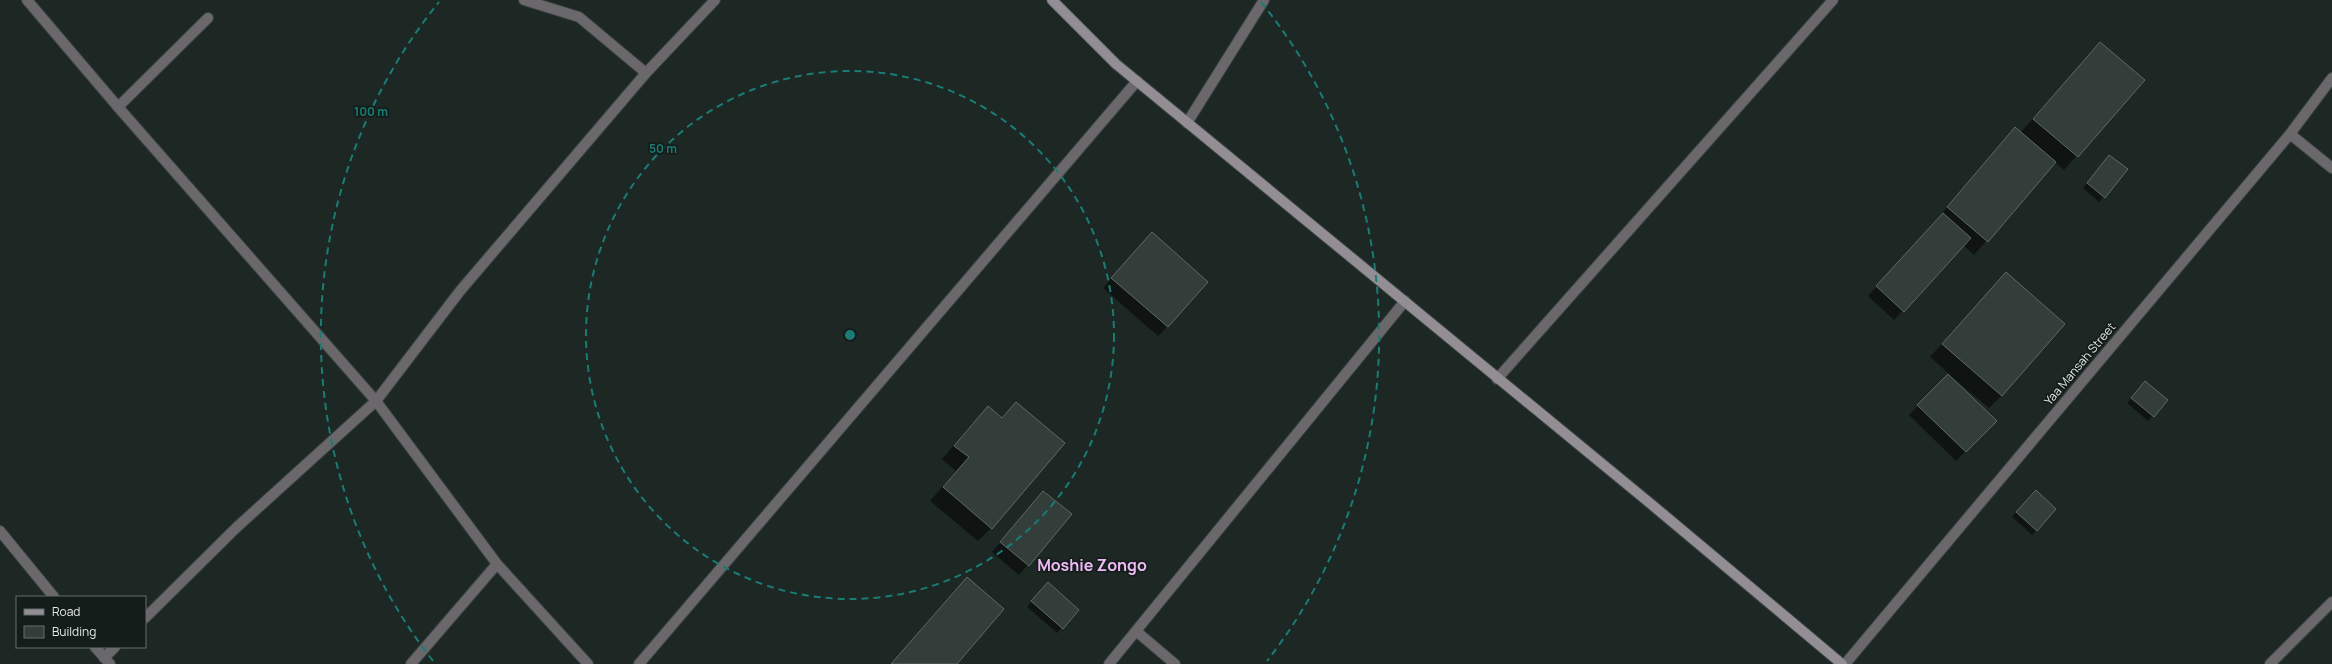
<svg xmlns="http://www.w3.org/2000/svg" width="2332" height="664" font-family="Manrope,sans-serif">
<style>
.shadow{fill:#0007}
.building{fill:#333d3a;stroke:#5f6a66}
.lines{fill:none;stroke-linecap:round;stroke-linejoin:round}
.lane-casing{stroke:#39423f;stroke-width:12}
.street-casing{stroke:#39423f;stroke-width:12}
.secondary-casing{stroke:#39423f;stroke-width:12}
.lane{stroke:#6b686c;stroke-width:10}
.street{stroke:#6b686c;stroke-width:10}
.secondary{stroke:#938e94;stroke-width:10}
.ring{fill:none;stroke:#1a7c74;stroke-width:2;stroke-dasharray:7 5}
.labels{text-anchor:middle;stroke-width:3.5;stroke-linejoin:round;paint-order:stroke}
.street-label{font-size:12px;fill:#e2e8e6;stroke:#141d1a}
.district-label{font-size:16px;font-weight:bold;fill:#edb9f6;stroke:#141d1a}
.centre{fill:#1a7c74;stroke:#141d1a;stroke-width:2}
.ring-label{font-size:12px;text-anchor:middle;font-weight:bold;fill:#1a7c74;stroke:#141d1a;stroke-width:3.5;stroke-linejoin:round;paint-order:stroke}
</style>
<rect width="100%" height="100%" fill="#1d2724"/>
<path class="shadow" d="M2100,43L2144,80L2064,170L2055,162L1974,255L1963,245L1894,320L1868,296L1935,222L2002,142L2015,129L2020,133Z
M2105,161L2104,197L2099,202L2083,188Z
M1142,243L1167,327L1158,336L1103,288Z
M2006,273L2002,395L1989,408L1954,379L1953,380L1995,421L1956,461L1909,415L1949,374L1930,357Z
M2142,385L2166,400L2148,421L2127,403Z
M1016,403L991,528L978,541L930,501L956,471L942,459L975,421L988,408L1001,418Z
M1043,492L1071,515L1019,575L992,552Z
M2031,496L2037,530L2032,535L2012,517Z
M967,578L956,664H891L954,591Z
M1043,588L1078,610L1057,633L1027,607Z"/>
<path class="building" d="M2100,42L2145,80L2078,157L2033,119Z
M2015,127L2056,162L1988,242L1947,207Z
M2109,155L2128,169L2105,198L2087,183Z
M1943,213L1971,238L1904,312L1876,286Z
M1152,232L1208,282L1168,327L1111,278Z
M2006,272L2065,324L2002,396L1942,344Z
M1948,374L1997,421L1966,452L1917,405Z
M2145,381L2168,400L2154,417L2131,398Z
M1016,402L1065,443L992,529L943,487L969,457L954,446L988,406L1002,418Z
M2036,490L2056,509L2037,531L2016,512Z
M1043,491L1072,514L1029,566L1000,542Z
M967,577L1004,609L957,664H891Z
M1048,582L1079,610L1063,629L1031,601Z"/>
<g class="lines">
<defs>
<path id="lane" d="M524,0L579,17L646,73
M118,107L208,18"/>
<path id="street" d="M27,0L118,107L376,401L497,564L588,664
M1187,123L1264,0
M2290,134L2332,168
M1497,379L1833,0
M0,531L54,597
M145,618L237,527L376,401L460,291L646,73L715,0
M1136,631L1175,664
M95,647L110,664
M104,658L115,647
M411,664L497,564
M639,664L1137,81
M1109,664L1405,301
M1845,664L2290,134L2332,78
M2270,664L2332,602"/>
<path id="secondary" d="M1052,0L1116,64L1651,504L1842,664"/>
</defs>
<use href="#lane" class="lane-casing"/>
<use href="#street" class="street-casing"/>
<use href="#secondary" class="secondary-casing"/>
<use href="#lane" class="lane"/>
<use href="#street" class="street"/>
<use href="#secondary" class="secondary"/>
</g>
<g class="ring">
<circle cx="850" cy="335" r="264"/>
<path d="M433 661A529 529 0 0 1 439 2M1261 2A529 529 0 0 1 1267 661"/>
</g>
<g class="labels">
<g class="street-label">
<text transform="translate(2080 364) rotate(-50)" y="4">Yaa Mansah Street</text>
</g>
<g class="district-label">
<text x="1092" y="571">Moshie Zongo</text>
</g>
</g>
<circle cx="850" cy="335" r="6" class="centre"/>
<g class="ring-label">
<text x="371" y="116">100 m</text>
<text x="663" y="153">50 m</text>
</g>
<rect x="16" y="596" width="130" height="52" fill="#141d1a" stroke="#666e6c"/>
<rect x="24" y="609" width="20" height="6" fill="#938e94" stroke="#666e6c"/>
<text x="52" y="616" font-size="12" fill="#e2e8e6">Road</text>
<rect x="24" y="626" width="20" height="12" fill="#333d3a" stroke="#666e6c"/>
<text x="52" y="636" font-size="12" fill="#e2e8e6">Building</text>
</svg>
